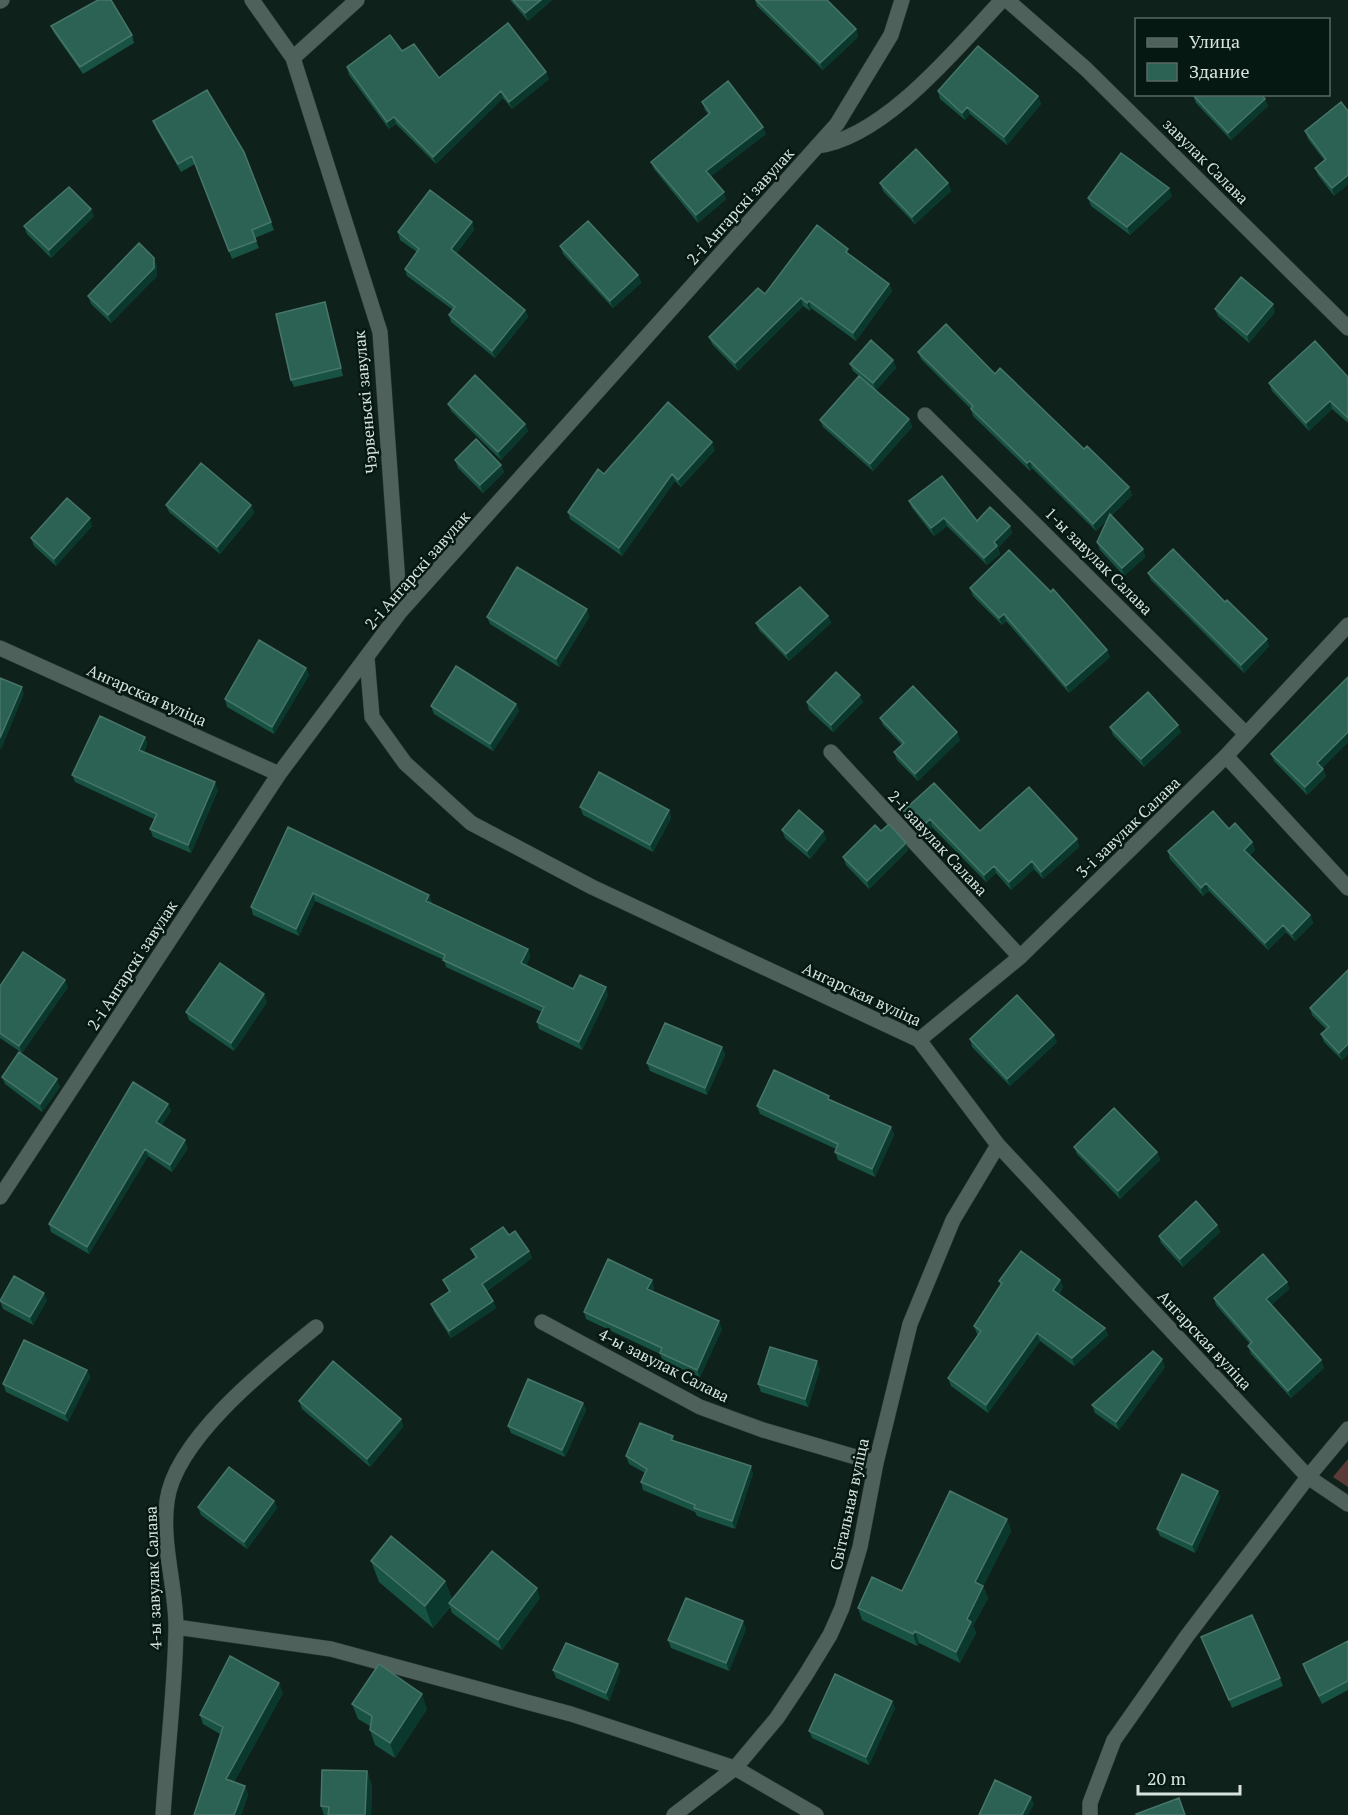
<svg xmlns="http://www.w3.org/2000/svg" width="1348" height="1815" font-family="'PT Serif',serif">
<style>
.green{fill:#5b3b37}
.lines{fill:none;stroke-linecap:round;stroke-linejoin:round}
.minor-casing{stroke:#303b36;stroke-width:16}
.minor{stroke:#4e625b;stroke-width:15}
.wall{fill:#175243}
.shaded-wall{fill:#0b382c}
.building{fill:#2c6254;stroke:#477669;stroke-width:1.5}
.labels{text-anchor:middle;stroke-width:5;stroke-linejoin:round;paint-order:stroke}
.street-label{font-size:16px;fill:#d8e3df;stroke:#061812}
</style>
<rect width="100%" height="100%" fill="#0f211b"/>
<path class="green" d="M1348,1459V1487L1333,1477Z"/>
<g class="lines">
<defs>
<path id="minor" d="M252,0L293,58L380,332L400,612
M1007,0L1086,69L1348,328
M0,1L2,0
M293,58L357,0
M817,146C884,138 957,48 1002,0
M925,415L1246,734
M0,648L279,774
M367,658L372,717L405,763L471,823L592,887L919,1040L998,1145L1308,1477L1348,1504
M831,752L1020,957
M1226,756L1348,888
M919,1040L1020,957L1226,756L1348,625
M0,1197L279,774L400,612L837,124L891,35L902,0
M542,1322L700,1407L763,1430L876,1463
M176,1627L331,1649L571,1714L735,1768
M163,1815C167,1753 175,1690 176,1628C176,1585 161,1544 167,1501C175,1439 269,1365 316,1327
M674,1815L735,1768
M816,1815L735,1768L777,1718L805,1676L830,1635L842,1608L860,1547L876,1463L910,1324L953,1220L998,1145
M1090,1815V1803L1114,1740L1187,1636L1308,1477L1348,1429"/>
</defs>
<use href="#minor" class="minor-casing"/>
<use href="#minor" class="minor"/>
</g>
<path class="wall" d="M510,0H552L528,21Z
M755,0H827L856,29L858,37L823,70L757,6Z
M51,26L132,35L134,43L83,74L54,33Z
M402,51L439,78L549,79L512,109L503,98L436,164L396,124L389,129L349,75L347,67Z
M938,91L1038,96L1041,104L1007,145L970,114L965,120L940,99Z
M1193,95L1265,99L1268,106L1231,140L1196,103Z
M702,102L766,134L711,176L726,199L698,223L654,169L651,162L708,114L705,110Z
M1341,102L1334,196L1318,175L1315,168L1324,160L1308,139L1305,131Z
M153,121L244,152L274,230L255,238L259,248L232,259L195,164L181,172L156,129Z
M880,183H948L951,191L915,224L883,191Z
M1172,196L1130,235L1091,206L1088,198Z
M94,216L51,258L27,234L24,226Z
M472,222L474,230L456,254L525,310L528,317L495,358L451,322L449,315L453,310L407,276L405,269L417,252L400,240L398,232Z
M560,246L638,275L641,283L613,308L563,254Z
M850,255L889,284L892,291L856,341L811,308L810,311L803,306L738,371L712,344L709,337L765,294Z
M157,265V276L111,323L91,304L88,296Z
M1215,309L1275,312L1249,343L1218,316Z
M327,310L343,376L294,387L291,380Z
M918,352L995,374L1129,487L1132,495L1111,516L1143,549L1145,557L1124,576L1100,550L1097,542L1108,519L1096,531L1032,468L1030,471L973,416L971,409L921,359Z
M893,360L896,368L876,390L909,419L912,427L873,471L823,427L820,420L859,376L853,371L850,364Z
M1348,377V423L1332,409L1309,431L1272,391L1269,383Z
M448,404L525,424L528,431L501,460L451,411Z
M715,450L681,487L675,481L622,556L570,519L568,512L604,474Z
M455,460L501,465L504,472L483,493L458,468Z
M909,501L977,521L1010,526L1012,533L998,548L1000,554L987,565L947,526L934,536L912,508Z
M166,505H251L254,513L220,554L169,512Z
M92,526L56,566L34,546L31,538Z
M1148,573L1225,602L1269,646L1244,673L1151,580Z
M970,588L1110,657L1069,693L1006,621L1002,625L973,596Z
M587,609L589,617L559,667L490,624L487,617Z
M828,616L831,623L789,661L759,630L756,623Z
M306,668L309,675L274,734L227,707L225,699Z
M1348,677V742L1322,768L1326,776L1307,795L1274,761L1271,754Z
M807,702H863L833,732L809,710Z
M516,704L519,711L493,751L434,714L431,706Z
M880,718L960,740L918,781L897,760L894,752L902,745L883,725Z
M1110,727L1181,732L1144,767L1113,735Z
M145,737L147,744L144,752L218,790L191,853L153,837L150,829L154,819L75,782L72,775Z
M580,807L669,810L671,818L653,852L583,815Z
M903,811L980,831L1077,839L1079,847L1043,879L1034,869L1011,890L996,873L986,882L932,827L922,837L906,819Z
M288,827L432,902L431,904L528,949L530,957L526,966L573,989L608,995L582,1050L539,1029L537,1022L542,1012L446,967L444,960L315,901L299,936L253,915L251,907Z
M782,830L823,831L826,839L810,859L785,838Z
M881,831L906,843L908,850L869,889L846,865L843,857Z
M1252,842L1255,850L1250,855L1310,915L1313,923L1295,941L1286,932L1268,950L1209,891L1203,896L1170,859L1168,851Z
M1348,970V1054L1342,1060L1324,1042L1321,1034L1326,1029L1312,1015L1310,1008Z
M0,986L68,987L22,1053L0,1038Z
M267,1002L234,1051L189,1020L186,1012Z
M970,1039L1057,1042L1010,1086L972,1047Z
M722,1047L725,1055L707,1095L650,1071L647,1063Z
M2,1077L60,1087L42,1112L5,1084Z
M831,1101L891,1127L894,1135L875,1177L838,1160L835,1152L836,1149L760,1114L757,1106Z
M168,1104L171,1111L161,1126L188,1148L172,1172L148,1156L89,1254L51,1232L49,1224Z
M1074,1147L1157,1152L1160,1160L1120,1199L1077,1154Z
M1217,1225L1220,1232L1183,1267L1161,1243L1159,1236Z
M509,1235L529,1251L532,1258L487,1291L496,1308L451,1338L434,1312L431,1304L449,1292L443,1280L475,1258L471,1249Z
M1060,1280L1063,1287L1059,1294L1105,1328L1108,1335L1074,1366L1040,1341L988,1413L951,1386L948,1378L979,1335L977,1334L974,1326L1001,1285L999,1281Z
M1287,1282L1289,1289L1271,1305L1321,1360L1324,1368L1291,1398L1251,1354L1248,1346L1250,1344L1216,1305L1214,1298Z
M654,1287L653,1291L722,1329L700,1377L663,1361L660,1354L586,1319L584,1312Z
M47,1300L33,1325L3,1309L0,1301Z
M1165,1367L1119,1430L1095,1413L1092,1405Z
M820,1369L808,1407L761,1392L758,1384Z
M87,1370L90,1377L68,1422L6,1392L3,1384Z
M299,1401L401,1419L403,1427L370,1467L302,1409Z
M583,1403L586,1410L565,1457L511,1433L508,1426Z
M673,1436L674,1441L753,1473L735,1529L697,1516L695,1512L643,1490L641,1482L645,1473L629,1464L626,1456Z
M1218,1491L1220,1498L1195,1553L1160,1536L1157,1529Z
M274,1501L277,1508L247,1549L201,1515L198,1507Z
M1007,1519L1011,1531L983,1586L988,1598L973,1626L976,1633L960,1663L919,1643L917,1646L862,1620L858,1608L902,1591Z
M371,1561L445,1581L452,1599L540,1598L502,1650L452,1613L450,1607L433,1628L379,1582Z
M746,1629L729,1671L671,1648L668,1640Z
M1201,1637L1280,1678L1283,1686L1232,1708Z
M1348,1641V1690L1322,1704L1305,1671L1303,1664Z
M618,1664L620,1671L609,1701L556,1678L553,1670Z
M283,1693L234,1782L245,1786L248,1795L241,1815H194L220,1734L203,1724L200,1715Z
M352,1704L427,1709L395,1758L375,1745L370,1730V1726L358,1719Z
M895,1708L869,1765L812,1738L809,1731Z
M367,1771L372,1786L371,1815H324L321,1806Z"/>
<path class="shaded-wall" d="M541,0H552L528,21L525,13Z
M856,29L858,37L823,70L820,63Z
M546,72L549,79L512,109L509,102Z
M501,91L503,98L436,164L433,157Z
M1038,96L1041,104L1007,145L1004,137Z
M1265,99L1268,106L1231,140L1228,133Z
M967,107L970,114L965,120L962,113Z
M394,117L396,124L389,129L387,122Z
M763,127L766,134L709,178L706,171Z
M1348,175V185L1334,196L1332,188Z
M948,183L951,191L915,224L912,217Z
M1169,188L1172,196L1130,235L1127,227Z
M724,192L726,199L698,223L696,215Z
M91,209L94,216L51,258L49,250Z
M472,222L474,230L454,257L451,249Z
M154,258L157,265V276L111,323L108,315Z
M638,275L641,283L613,308L610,301Z
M889,284L892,291L856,341L853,333Z
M801,298L803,306L738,371L735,363Z
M809,301L811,308L810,311L807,303Z
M1273,304L1275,312L1249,343L1247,335Z
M525,310L528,317L495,358L492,351Z
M893,360L896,368L876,391L873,383Z
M1330,401L1332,409L1309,431L1306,423Z
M909,419L912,427L873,471L870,464Z
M525,424L528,431L501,460L498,452Z
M712,442L715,450L681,487L678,480Z
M1030,461L1032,468L1030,471L1027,463Z
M501,465L504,472L483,493L480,485Z
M672,474L675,481L622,556L619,548Z
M1129,487L1132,495L1096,531L1093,524Z
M251,505L254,513L220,554L217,547Z
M90,518L92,526L56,566L54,559Z
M944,518L947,526L934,536L931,528Z
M1010,526L1012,533L998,548L1000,554L987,565L984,558L994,542Z
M1143,549L1145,557L1124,576L1122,568Z
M587,609L589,617L559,667L556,659Z
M1004,614L1006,621L1002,625L999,618Z
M828,616L831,623L789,661L786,654Z
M1267,639L1269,646L1244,673L1241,665Z
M1107,650L1110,657L1069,693L1066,686Z
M306,668L309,675L274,734L272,727Z
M22,687L24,694L1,750L0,747V738Z
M860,695L863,702L833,732L831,725Z
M516,704L519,711L493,751L490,744Z
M1178,725L1181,732L1144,767L1141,759Z
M957,732L960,740L918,781L915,774Z
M1348,732V742L1320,770L1317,763Z
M145,737L147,744L141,757L139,750Z
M1323,769L1326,776L1307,795L1305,787Z
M215,782L218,790L191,853L188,845Z
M669,810L671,818L653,852L650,845Z
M930,819L932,827L922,837L920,829Z
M823,831L826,839L810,859L807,851Z
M1077,839L1079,847L1043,879L1041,872Z
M1252,842L1255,850L1247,857L1244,850Z
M906,843L908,850L869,889L867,881Z
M1032,861L1034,869L1011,890L1009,882Z
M994,866L996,873L986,882L984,875Z
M1206,883L1209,891L1203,896L1201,888Z
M313,893L315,901L299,936L296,929Z
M429,895L432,902L428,909L426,901Z
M1310,915L1313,923L1295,941L1292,934Z
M1283,925L1286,932L1268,950L1265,943Z
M528,949L530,957L524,971L521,963Z
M65,980L68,987L22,1053L19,1046Z
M606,987L608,995L582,1050L579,1042Z
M264,994L267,1002L234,1051L231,1043Z
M1054,1035L1057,1042L1010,1086L1007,1079Z
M1348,1044V1054L1342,1060L1339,1053Z
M722,1047L725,1055L707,1095L705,1088Z
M57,1079L60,1087L42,1112L40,1104Z
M168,1104L171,1111L159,1130L156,1122Z
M891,1127L894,1135L875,1177L872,1169Z
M185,1140L188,1148L172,1172L170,1165Z
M145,1149L148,1156L89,1254L87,1247Z
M1157,1152L1160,1160L1120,1199L1118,1191Z
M1217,1225L1220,1232L1183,1267L1180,1259Z
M529,1251L532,1258L485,1292L482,1284Z
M652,1280L654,1287L650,1296L647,1289Z
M1060,1280L1063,1287L1056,1297L1053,1290Z
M1287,1282L1289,1289L1269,1307L1266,1299Z
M44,1293L47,1300L33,1325L30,1317Z
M493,1301L496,1308L451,1338L449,1331Z
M719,1321L722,1329L700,1377L697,1370Z
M1105,1328L1108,1335L1074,1366L1072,1358Z
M1037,1333L1040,1341L988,1413L986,1405Z
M1162,1359L1165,1367L1119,1430L1116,1422Z
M1321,1360L1324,1368L1291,1398L1288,1391Z
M817,1361L820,1369L808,1407L805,1399Z
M87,1370L90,1377L68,1422L65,1414Z
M583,1403L586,1410L565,1457L562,1450Z
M401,1419L403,1427L370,1467L367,1459Z
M751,1466L753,1473L735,1529L732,1521Z
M1218,1491L1220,1498L1195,1553L1192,1545Z
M274,1501L277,1508L247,1549L244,1542Z
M1007,1519L1011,1531L982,1589L983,1586L988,1598L973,1626L976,1633L960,1663L956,1652L967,1619L975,1582Z
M445,1581L453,1603H449L450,1606L433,1628L425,1606Z
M537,1588L540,1598L502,1650L498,1640Z
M743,1621L746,1629L729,1671L726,1663Z
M915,1631L919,1643L917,1646L913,1634Z
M618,1664L620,1671L609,1701L606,1693Z
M279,1683L283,1693L230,1789L226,1779Z
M422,1694L427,1709L395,1758L390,1743Z
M892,1701L895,1708L869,1765L866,1757Z
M367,1771L372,1786L371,1815H365Z
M245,1786L248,1795L241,1815H234Z
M1031,1797L1034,1804L1028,1815H1022Z"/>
<path class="building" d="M98,0H111L132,35L80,67L51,26Z
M513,0H541L525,13Z
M756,0H827L856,29L820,63Z
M508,23L546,72L509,102L501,91L433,157L394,117L387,122L347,67L390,35L402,51L414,44L439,78Z
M978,46L1038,96L1004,137L967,107L962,113L938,91Z
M728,81L763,127L706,171L724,192L696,215L651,162L710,113L702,102Z
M207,90L244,152L271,222L252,230L256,241L229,251L192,156L178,164L153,121Z
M1194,94H1261L1265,99L1228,133L1193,95Z
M1341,102L1348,111V175L1332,188L1315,168L1326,159L1305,131Z
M916,149L948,183L912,217L880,183Z
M1121,153L1169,188L1127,227L1088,198Z
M69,187L91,209L49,250L24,226Z
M430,190L472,222L451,249L525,310L492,351L449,315L455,307L405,269L419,249L398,232Z
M588,221L638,275L610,301L560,246Z
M817,225L848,249L846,252L889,284L853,333L809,301L807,303L801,298L735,363L709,337L758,288L765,294Z
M139,243L154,258V268L108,315L88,296Z
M1241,277L1273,304L1247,335L1215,309Z
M325,302L341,368L291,380L276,314Z
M946,324L995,374L1000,368L1084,449L1087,446L1129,487L1093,524L1030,461L1027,463L971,409L973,406L918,352Z
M871,340L893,360L873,383L850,364Z
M1315,341L1348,377V418L1330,401L1306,423L1269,383Z
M475,375L525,424L498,452L448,404Z
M859,376L909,419L870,464L820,420Z
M668,402L712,442L678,480L672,474L619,548L568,512L598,469L604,474Z
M476,439L501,465L480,485L455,460Z
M201,463L251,505L217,547L166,505Z
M942,476L977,521L990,507L1010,526L994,542L997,546L984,558L944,518L931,528L909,501Z
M67,498L90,518L54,559L31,538Z
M1110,514L1143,549L1122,568L1097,542Z
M1173,549L1225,602L1227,600L1267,639L1241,665L1148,573Z
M1009,550L1051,592L1053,589L1107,650L1066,686L1004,614L999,618L970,588Z
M517,567L587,609L556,659L487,617Z
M800,587L828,616L786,654L756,623Z
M259,640L306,668L272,727L225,699Z
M456,666L516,704L490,744L431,706Z
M836,672L860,695L831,725L807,702Z
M1348,677V732L1317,763L1323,769L1305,787L1271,754Z
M0,678L22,687L0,738Z
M913,686L957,732L915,774L894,752L904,743L880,718Z
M1148,692L1178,725L1141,759L1110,727Z
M100,716L145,737L139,750L215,782L188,845L150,829L157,814L72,775Z
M599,772L669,810L650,845L580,807Z
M934,783L980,831L1029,787L1077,839L1041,872L1032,861L1009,882L994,866L984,875L930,819L920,829L903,811Z
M799,810L823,831L807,851L782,830Z
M1213,811L1229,829L1235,823L1252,842L1244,850L1310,915L1292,934L1283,925L1265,943L1206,883L1201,888L1168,851Z
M889,824L906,843L867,881L843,857L875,825L881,831Z
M288,827L429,895L426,901L528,949L521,963L573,989L580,975L606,987L579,1042L537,1022L544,1007L443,960L445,955L313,893L296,929L251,907Z
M23,952L65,980L19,1046L0,1033V986Z
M220,963L264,994L231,1043L186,1012Z
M1348,970V1044L1339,1053L1321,1034L1329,1027L1310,1008Z
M1017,995L1054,1035L1007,1079L970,1039Z
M665,1023L722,1047L705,1088L647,1063Z
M19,1052L57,1079L40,1104L2,1077Z
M774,1070L829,1096L828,1099L891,1127L872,1169L835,1152L838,1144L757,1106Z
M133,1082L168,1104L156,1122L185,1140L170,1165L145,1149L87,1247L49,1224Z
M1114,1108L1157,1152L1118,1191L1074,1147Z
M1196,1201L1217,1225L1180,1259L1159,1236Z
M503,1227L509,1235L515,1231L529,1251L482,1284L493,1301L449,1331L431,1304L450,1291L443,1280L477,1257L471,1249Z
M1021,1251L1060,1280L1053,1290L1105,1328L1072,1358L1037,1333L986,1405L948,1378L981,1331L974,1326L1002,1283L999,1281Z
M1263,1254L1287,1282L1266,1299L1321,1360L1288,1391L1248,1346L1252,1342L1214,1298Z
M608,1259L652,1280L647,1289L719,1321L697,1370L660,1353L662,1348L584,1312Z
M14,1276L44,1293L30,1317L0,1301Z
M24,1340L87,1370L65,1414L3,1384Z
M770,1347L817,1361L805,1399L758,1384Z
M1153,1351L1162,1359L1116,1422L1092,1405Z
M333,1361L401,1419L367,1459L299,1401Z
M528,1379L583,1403L562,1450L508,1426Z
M640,1423L673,1436L671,1440L751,1466L732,1521L694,1508L695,1505L641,1482L647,1469L626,1456Z
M229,1467L274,1501L244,1542L198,1507Z
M1182,1474L1218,1491L1192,1545L1157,1529Z
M950,1491L1007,1519L975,1582L983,1586L967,1619L971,1622L956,1652L915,1631L913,1634L858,1608L872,1577L902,1591Z
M391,1536L445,1581L425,1606L371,1561Z
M492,1551L537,1588L498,1640L449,1603Z
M686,1598L743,1621L726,1663L668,1640Z
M1252,1615L1280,1678L1229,1700L1201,1637Z
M1348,1641V1681L1319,1696L1303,1664Z
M566,1643L618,1664L606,1693L553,1670Z
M230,1656L279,1683L226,1779L245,1786L234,1815H194L223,1727L200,1715Z
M379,1664L422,1694L390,1743L370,1730L372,1716L352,1704Z
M835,1674L892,1701L866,1757L809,1731Z
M322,1770L367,1771L365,1815H328L329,1807L321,1806Z
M995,1780L1031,1797L1022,1815H979Z
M1179,1798L1185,1815H1137L1136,1814Z"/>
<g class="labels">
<g class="street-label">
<text transform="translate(1206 161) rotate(45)" y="6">завулак Салава</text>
<text transform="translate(740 206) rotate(-48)" y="6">2-і Ангарскі завулак</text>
<text transform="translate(365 402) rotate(-95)" y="6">Чэрвеньскі завулак</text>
<text transform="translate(1099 561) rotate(45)" y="6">1-ы завулак Салава</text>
<text transform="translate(417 570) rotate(-49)" y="6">2-і Ангарскі завулак</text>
<text transform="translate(147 695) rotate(24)" y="6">Ангарская вуліца</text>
<text transform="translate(1128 827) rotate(-44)" y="6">3-і завулак Салава</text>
<text transform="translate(938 843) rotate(47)" y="6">2-і завулак Салава</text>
<text transform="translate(132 965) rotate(-57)" y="6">2-і Ангарскі завулак</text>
<text transform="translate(862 994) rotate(25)" y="6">Ангарская вуліца</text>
<text transform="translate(1205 1340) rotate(47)" y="6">Ангарская вуліца</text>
<text transform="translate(664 1365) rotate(27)" y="6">4-ы завулак Салава</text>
<text transform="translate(849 1504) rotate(-78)" y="6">Світальная вуліца</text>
<text transform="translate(153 1578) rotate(-92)" y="6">4-ы завулак Салава</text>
</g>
</g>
<rect x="1135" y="18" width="195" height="78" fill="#061812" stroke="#5a6964" stroke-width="1.5"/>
<rect x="1147" y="38" width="30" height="9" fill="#4e625b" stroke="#5a6964" stroke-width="1.5"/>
<text x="1189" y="48" font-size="18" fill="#d8e3df">Улица</text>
<rect x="1147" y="63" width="30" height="18" fill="#2c6254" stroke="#5a6964" stroke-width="1.5"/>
<text x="1189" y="78" font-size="18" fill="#d8e3df">Здание</text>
<path d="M1138 1785v9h102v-9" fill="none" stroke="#d8e3df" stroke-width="3"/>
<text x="1147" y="1785" font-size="18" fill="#d8e3df" stroke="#061812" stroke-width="4.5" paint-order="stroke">20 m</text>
</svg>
